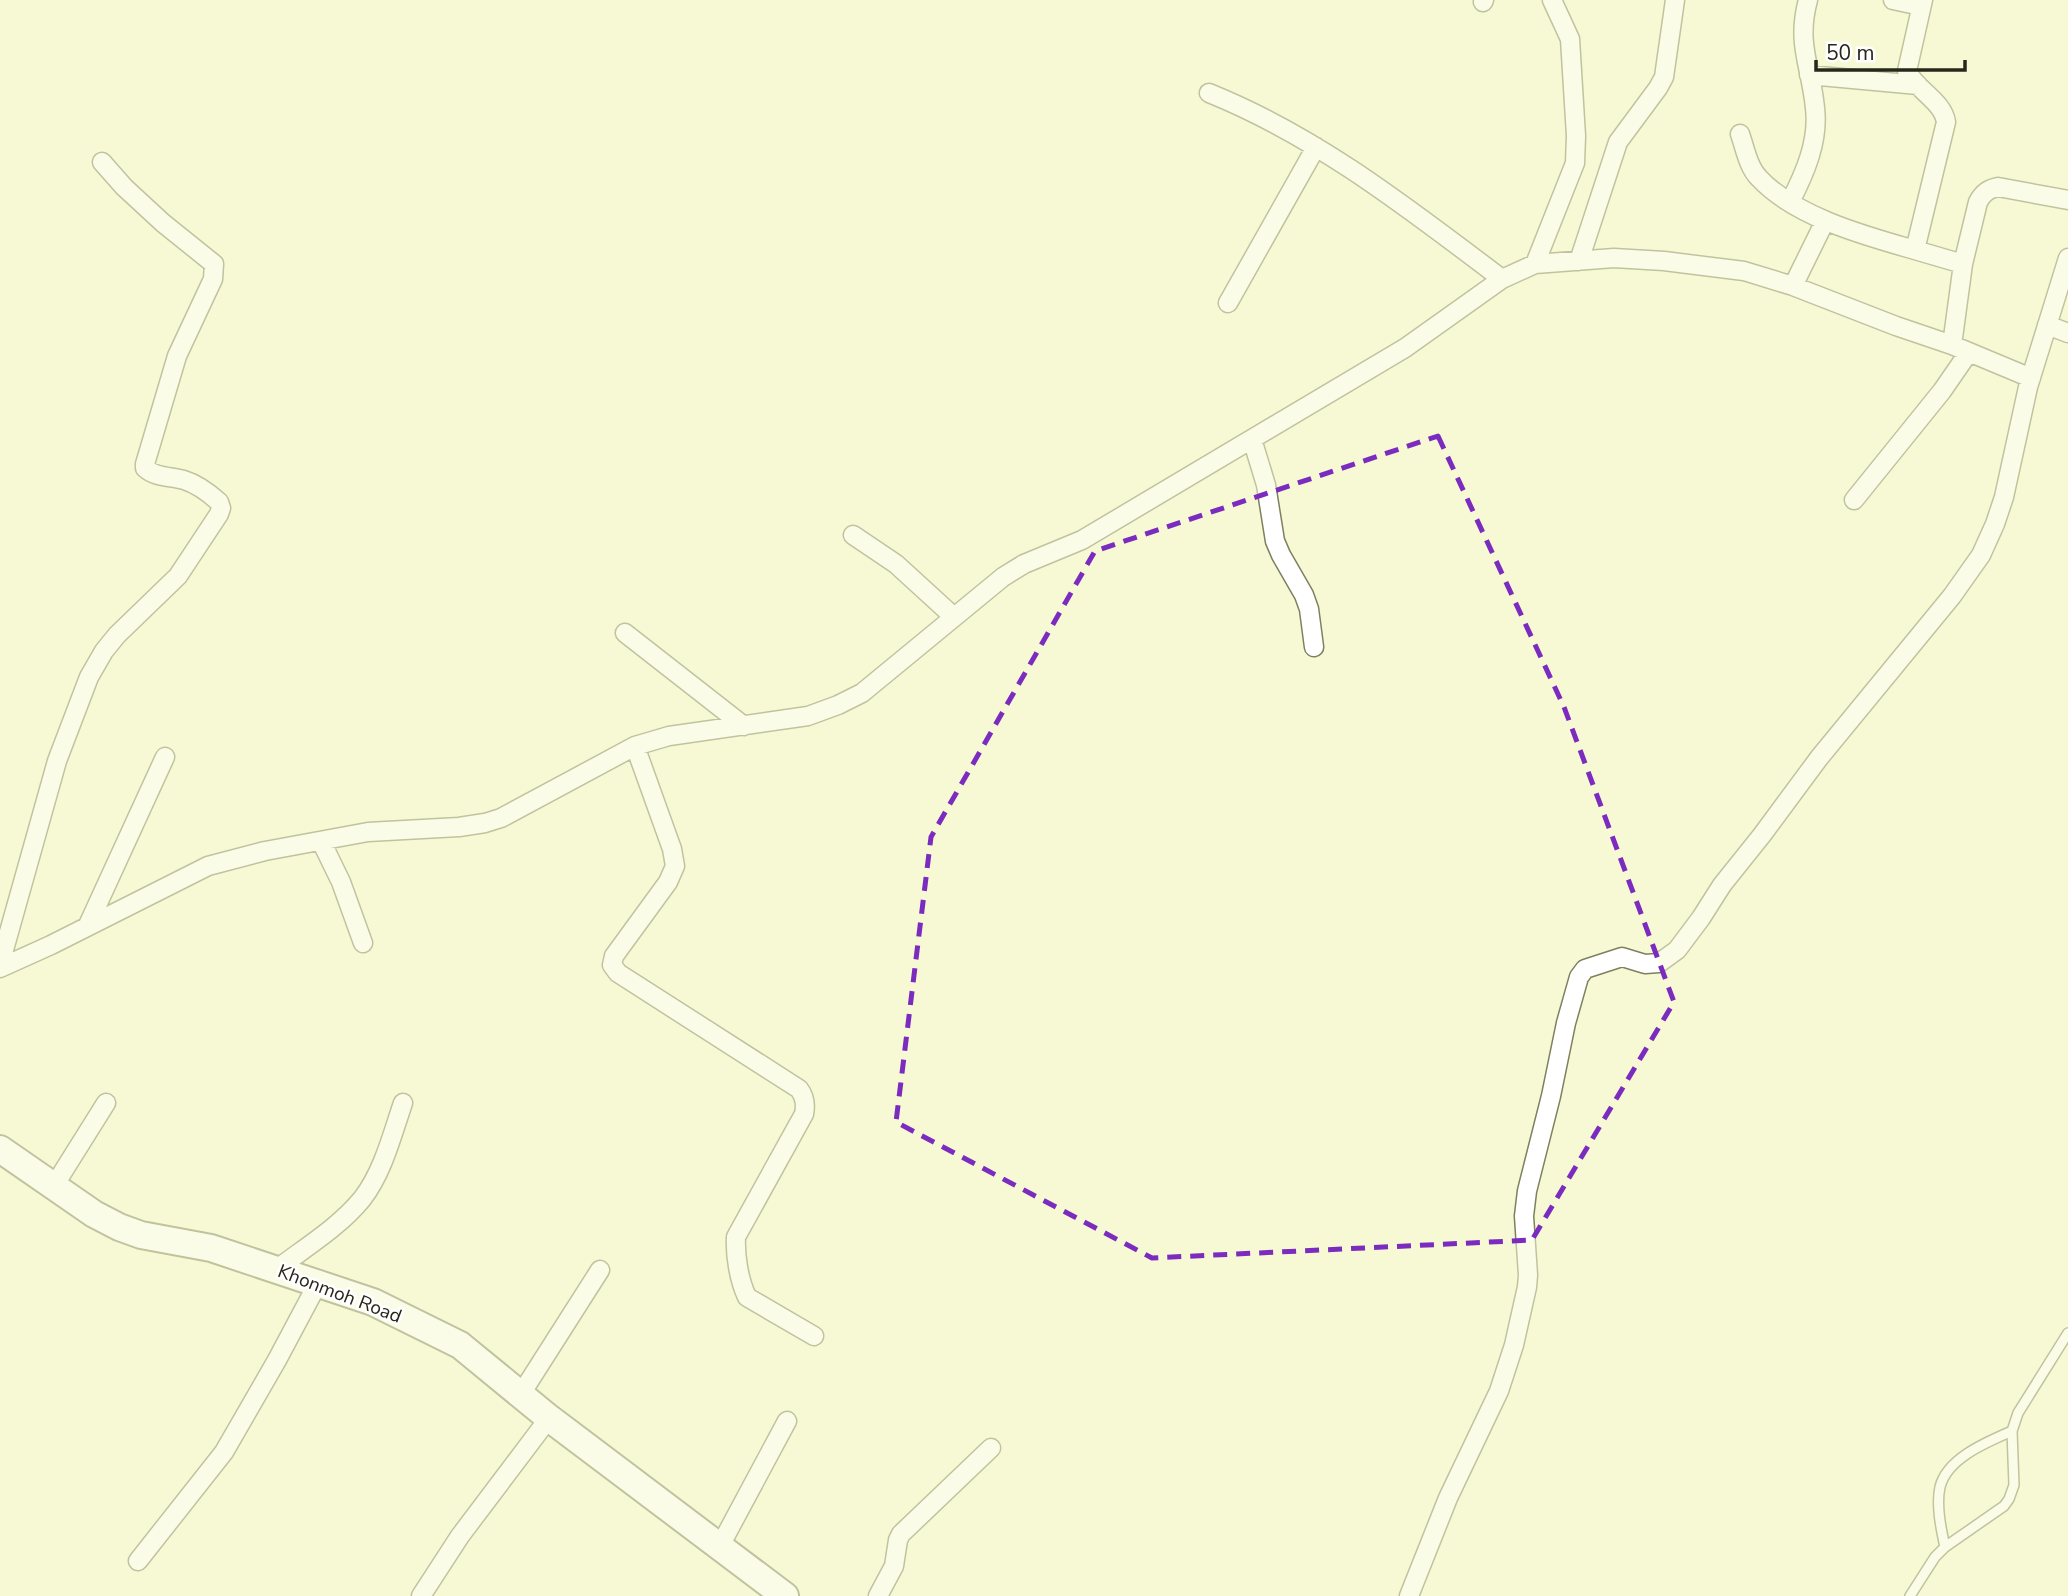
<svg xmlns="http://www.w3.org/2000/svg" width="2068" height="1596" font-family="'Nunito Sans',sans-serif">
<style>
.lines{fill:none;stroke-linecap:round;stroke-linejoin:round}
.service-casing{stroke:#7e805f;stroke-width:12}
.minor-casing{stroke:#7e805f;stroke-width:21}
.secondary-casing{stroke:#7e805f;stroke-width:30}
.service{stroke:#fff;stroke-width:9}
.minor{stroke:#fff;stroke-width:18}
.secondary{stroke:#fff;stroke-width:26}
.marked{fill:none;stroke:#7b2cbf;stroke-width:5;stroke-dasharray:14 9;stroke-linejoin:round}
.labels{text-anchor:middle;stroke-width:5;stroke-linejoin:round;paint-order:stroke}
.street-label{font-size:19px;fill:#27271a;stroke:#fff}
</style>
<rect width="100%" height="100%" fill="#f7f9d4"/>
<g class="lines">
<defs>
<path id="service" d="M1945,1547C1941,1529 1936,1505 1940,1487C1947,1458 1987,1442 2012,1431
M1910,1596L1935,1557L1945,1547L2004,1506L2009,1499L2014,1485L2012,1431L2018,1413L2068,1333"/>
<path id="minor" d="M1893,0L1921,6
M1923,0L1907,71C1916,90 1943,101 1946,122L1915,250L1963,264L1952,345
M1483,2L1484,0
M1809,75L1918,85
M1209,93C1318,137 1409,209 1502,279
M1740,134C1745,148 1748,167 1759,178C1795,217 1866,236 1915,250
M1790,202C1805,173 1819,141 1815,108C1811,66 1796,44 1808,0
M1579,261L1618,142L1658,88L1664,77L1675,0
M1535,264L1575,163L1576,136L1570,39L1552,0
M1963,264L1978,202C1983,193 1988,189 1998,187L2068,200
M1793,286L1825,221
M1228,303L1316,147
M2047,325L2068,333
M1252,439L1266,485L1275,541L1281,555L1304,595L1309,609L1314,647
M1854,500L1942,391L1969,352
M853,535L896,564L954,617
M625,633L744,726
M635,746L672,849L675,866L668,882L614,956L612,965L618,973L799,1089C805,1097 806,1104 804,1114L736,1237C735,1256 739,1280 747,1297L814,1336
M321,841L341,882L363,943
M88,925L165,757
M0,964L57,761L89,677L104,651L117,635L178,576L219,514L221,508L219,502C209,493 197,484 184,480C170,476 156,478 145,468V464L177,356L213,279L214,264L163,223L124,187L102,162
M0,968L51,945L208,866L265,851L368,832L459,827L485,823L501,818L635,746L669,736L808,716L838,705L862,693L1003,577L1024,564L1082,540L1405,348L1502,279L1535,264L1614,258L1664,261L1744,271L1793,286L1896,326L1952,345L2031,378
M54,1186L106,1103
M277,1269C306,1247 339,1227 362,1199C383,1172 392,1135 403,1103
M521,1394L600,1270
M720,1546L787,1421
M138,1561L224,1452L277,1360L318,1283
M421,1596L460,1536L549,1418
M878,1596L894,1566L898,1540L901,1534L991,1448
M1409,1596L1448,1498L1499,1391L1514,1345L1527,1287L1528,1275L1524,1216L1527,1191L1551,1096L1566,1023L1579,977L1585,969L1622,957L1645,964L1659,963L1677,950L1701,918L1722,885L1762,835L1819,758L1952,596L1981,555L1995,524L2004,497L2028,387L2068,258"/>
<path id="secondary" d="M0,1149L94,1214L119,1227L141,1235L211,1248L373,1302L460,1345L549,1418L785,1596"/>
</defs>
<use href="#service" class="service-casing"/>
<use href="#minor" class="minor-casing"/>
<use href="#secondary" class="secondary-casing"/>
<use href="#service" class="service"/>
<use href="#minor" class="minor"/>
<use href="#secondary" class="secondary"/>
</g>
<path d="M0 0H2068V1596H0ZM1438,436L1564,707L1674,1002L1532,1240L1152,1258L896,1122L931,837L1095,551Z" fill="#f7f9d4" fill-opacity=".55" fill-rule="evenodd"/>
<path class="marked" d="M1438,436L1564,707L1674,1002L1532,1240L1152,1258L896,1122L931,837L1095,551Z"/>
<g class="labels">
<g class="street-label">
<text transform="translate(340 1293) rotate(21)" y="7">Khonmoh Road</text>
</g>
</g>
<path d="M1816 60v10h149v-10" fill="none" stroke="#27271a" stroke-width="3.5"/>
<text x="1826" y="60" font-size="21" fill="#27271a" stroke="#ffffff" stroke-width="5" paint-order="stroke">50 m</text>
</svg>
